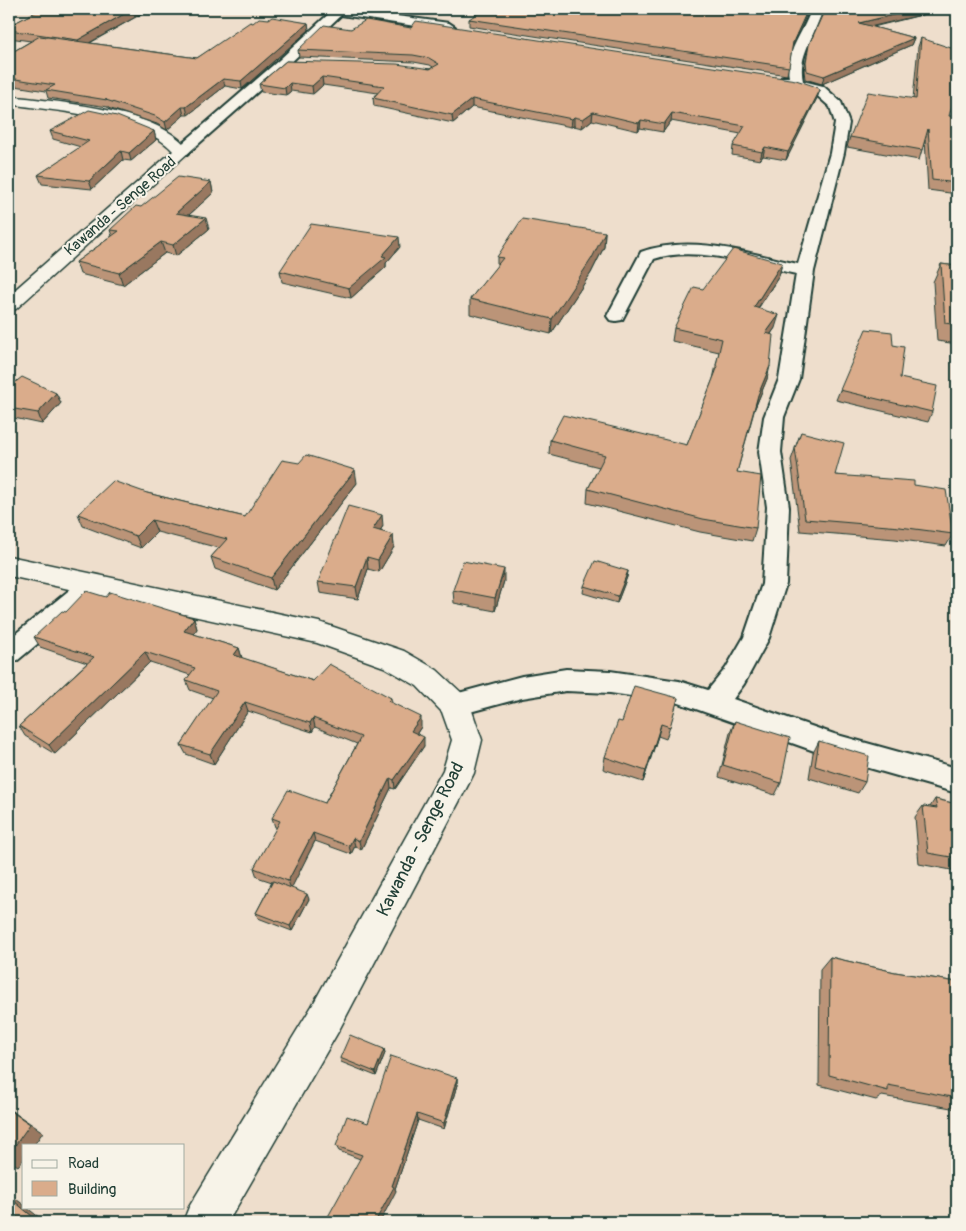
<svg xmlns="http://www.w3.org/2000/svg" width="966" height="1231" font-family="Pangolin,sans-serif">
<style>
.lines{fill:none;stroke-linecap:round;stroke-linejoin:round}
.street-casing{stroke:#1f3d34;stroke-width:4}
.secondary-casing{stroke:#1f3d34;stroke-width:3}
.street{fill:#f7f3e8;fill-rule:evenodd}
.secondary{fill:#f7f3e8;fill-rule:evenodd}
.wall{fill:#bb9478;stroke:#1f3d34}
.shaded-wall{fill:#997861;stroke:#1f3d34}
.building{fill:#daac8b;stroke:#1f3d34}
.labels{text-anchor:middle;stroke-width:4;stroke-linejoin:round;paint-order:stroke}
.far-street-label{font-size:15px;fill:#1f3d34;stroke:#f7f3e8}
.street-label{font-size:18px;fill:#1f3d34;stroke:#f7f3e8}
</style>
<rect width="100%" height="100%" fill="#eedecc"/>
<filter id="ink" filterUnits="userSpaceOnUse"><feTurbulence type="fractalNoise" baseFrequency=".02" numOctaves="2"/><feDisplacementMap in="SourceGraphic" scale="10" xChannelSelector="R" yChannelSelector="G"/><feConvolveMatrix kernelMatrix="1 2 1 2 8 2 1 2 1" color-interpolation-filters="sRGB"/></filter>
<g filter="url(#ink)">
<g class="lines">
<defs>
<path id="street" d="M334,9H346L449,23L455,27L449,31L341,15L287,66L187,154H177L175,151L177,148L279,60Z
M811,9H823C817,34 797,54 803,81L823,86L841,102L849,123L844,153L814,271L799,379L784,417L781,452L789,507L786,584L769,638L744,684L733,699L834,734L957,768V793L834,758L679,703L610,693L566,691L522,698L455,716L445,713L442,705L445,697L455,694L522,676L566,669L610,671L679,681L708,690L726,668L744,637L762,584L767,507L759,452L764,417L779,379L796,274C755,265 695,245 654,259L622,320L616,321L610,320L607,316L641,252C692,234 747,253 798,264L830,153L835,123L830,107L813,92L782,83L780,80L782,77H789C784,53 805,31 811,9Z
M92,576L101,579L104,585L101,591L18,660L9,663V639L83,579Z"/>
<path id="secondary" d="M9,96C57,102 161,109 190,151L16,309L9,311V295L173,151C143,116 53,111 9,104Z
M9,556L319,622L404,651L437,670L465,696L470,705L482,740L474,773L469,783L338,1032L228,1222H183L189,1207L312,1006L443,770L452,740L442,712L417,686L384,667L317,643L9,576Z"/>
</defs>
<use href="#street" class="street-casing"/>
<use href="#secondary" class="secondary-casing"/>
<use href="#street" class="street"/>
<use href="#secondary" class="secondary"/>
</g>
<path class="wall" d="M41,9H150L90,43L197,58L253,23L269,19L308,23L309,30L242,89L225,86L188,115H184L167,130L157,124L108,108V107L48,98L46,91L9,85V54L31,41L9,38V26Z
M824,9H946L873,27L914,38L911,45L822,84L805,79L804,70L809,45Z
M469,19L792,48L787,75L469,26Z
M411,28L820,90L817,98L786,160L763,156L760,160L732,155L733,146L741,134L671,121L663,132L640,128L638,131L592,120L582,128L574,126L571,127L472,107L453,123L374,106L373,98L378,93L323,85L313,94L291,91L286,95L261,92L259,84L286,61L430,69L433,67L430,65L414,62L299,57L298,50L351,29Z
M921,38L949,116L957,117V194L928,190L925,140L919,160L847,147L850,137L913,99L918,47Z
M50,131H154L156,140L131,161L123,160L92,189L42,184L38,175L81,147L53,139Z
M211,182L213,193L189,215L209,229L176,256L165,253L123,285L80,274L76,262L112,236L110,230L141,207Z
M605,232L604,247L591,273L551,334L470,314V299L497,266V257Z
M400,247L386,263V267L351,298L282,282L280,271Z
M782,263L779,276L758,309L775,328L771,334L767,379L755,408L737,472L756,528L752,541L700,532L587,503L588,489L599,467L549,454L550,440L687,445L713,379L719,352L672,341L674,328L703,289Z
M941,264L957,266V344L937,341L933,282Z
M893,345L900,378L932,412L928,422L836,400L840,390Z
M9,384L56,393L61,403L42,424L14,418L9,424Z
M801,432L835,475L914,485L953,534L946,546L895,539L800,531L791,460Z
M357,483L274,590L215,569L211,557L219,548L157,532L141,548L83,526L78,514L147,493L245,517Z
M383,526L380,531L393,535L394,547L379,572L368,569L358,599L320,593L318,582Z
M628,571L627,577L617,603L583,593L584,586Z
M504,581L495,611L454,603L453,590Z
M106,597L194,618L197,629L193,634L239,648L242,658L313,681L391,698L392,703L421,727L417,733L424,746L395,789L391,788L361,850L355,846L351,854L315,841L291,888L309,899L292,931L258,918L256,913L272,882L257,877L254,868L277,828L275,827L272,818L325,803L357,744L315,727L312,732L248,711L214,764L186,754L181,745L213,698L190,690L186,680L190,675L150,662L55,754L25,736L19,726L87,663L40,647L34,637L66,612Z
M678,698L666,739L658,736L643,782L603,769L605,757L622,722Z
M957,711V741H955Z
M735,721L781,783L775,795L719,777L730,733Z
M819,741L865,782L858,793L809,778L813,753Z
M935,799L957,804V871L919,864L915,817L923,806L930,807Z
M830,957L895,972L957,982V1109L882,1096L876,1100L819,1085L820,969Z
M384,1049L385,1053L376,1076L341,1062L340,1058Z
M457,1078V1085L444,1129L418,1120L395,1189L396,1191L360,1159L339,1151L336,1146L368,1123Z"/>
<path class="shaded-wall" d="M133,9H150L80,48L78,40Z
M808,9H809L791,50L793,42Z
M918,9H946L857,30L859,23Z
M308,23L309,30L242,89L241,81Z
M914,38L911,45L822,84L824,76Z
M322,77L323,85L313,94L312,86Z
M223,79L225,86L188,115L186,107Z
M290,83L291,91L286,95L285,88Z
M820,90L817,98L786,160L788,152Z
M472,99V107L453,123L452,115Z
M182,107L184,115L167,130L165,122Z
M593,112L592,120L582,128L583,119Z
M672,113L671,121L663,132L664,124Z
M574,117V126L571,127L572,119Z
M641,120L640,128L638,131L639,123Z
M154,131L156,140L131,161L129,153Z
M765,147L763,156L760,160L762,152Z
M121,151L123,160L92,189L89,181Z
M211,182L213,193L179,224L176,213Z
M206,218L209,229L176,256L173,245Z
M605,232L604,247L591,273L551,334L552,319Z
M399,237L400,247L386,263V267L351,298L349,288L382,256Z
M161,242L165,253L123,285L119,273Z
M782,263L779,276L750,320L754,307Z
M779,315L775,328L762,346L766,333Z
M770,366L767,379L755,408L758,395Z
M56,393L61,403L42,424L38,413Z
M9,408L14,418L9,424Z
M355,470L357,483L274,590L271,578Z
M382,515L383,526L374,541L373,529Z
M152,520L157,532L141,548L136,536Z
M393,535L394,547L379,572L378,560Z
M367,557L368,569L358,599L356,587Z
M504,569V581L495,611V598Z
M628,571L627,577L617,603L618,596Z
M194,618L197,629L188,641L184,631Z
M239,648L242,658L234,655Z
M145,652L150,662L55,754L49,745Z
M245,702L248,711L214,764L210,754Z
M421,717V727L412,740L411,731Z
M313,718L315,727L312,732L310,723Z
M661,724L658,736L643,782L646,771Z
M424,737V746L395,789L394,780Z
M390,778L391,788L361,850L359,841Z
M313,833L315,841L291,889L288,881Z
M353,838L355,846L351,854L349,846Z
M307,894L309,899L292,931L290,926Z
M384,1049L385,1053L376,1076L375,1072Z
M457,1078V1085L444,1129V1123Z
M9,1109L43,1132L34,1145H24V1159L18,1166L9,1161Z
M417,1114L418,1120L395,1189L396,1191L380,1222H375L392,1186Z
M9,1194L24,1205V1207H26L45,1222H39L9,1197Z"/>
<path class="building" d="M41,9H133L78,40L9,30V26Z
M484,9H808L793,42L789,67L469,19Z
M825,9H918L859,23L914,38L824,76L807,71L806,62L809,45Z
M272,17L308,23L241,81L223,79L186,107H182L165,122L155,116L106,100H107L46,90L55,85L9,78V54L40,36L197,58L250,22L253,23L259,18L269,19Z
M366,20L411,28L416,21L796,80L814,86L820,90L788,152L765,147L762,152L733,146L745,126L672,113L664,124L641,120L639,123L593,112L583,119L574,117L572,119L472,99L452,115L373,98L384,86L322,77L312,86L290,83L285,88L259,84L286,61L397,64L430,69L439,64L429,58L413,55L298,50L324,25L351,29Z
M921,38L957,50V89L949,116L957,117V183L932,180L928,129L922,150L850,137L868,92L916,99Z
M89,110L117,116L154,131L129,153L121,151L89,181L38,175L89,141L50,131Z
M178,177L211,182L176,213L206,218L173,245L161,242L119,273L76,262L119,231L110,230L136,206L141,207Z
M522,219L605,232L592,258L552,319L470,299L503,258L497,257Z
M311,224L399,237L382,256L386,257L349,288L280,271Z
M733,249L782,263L754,307L779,315L766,333L773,335L770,366L758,395L737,472L761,476L756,528L703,519L588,489L605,455L550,440L563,415L687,445L718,366L716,365L722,339L674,328L694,287L703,289Z
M941,264L957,266V325L945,323Z
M866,329L892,332L893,345L904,347L900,378L937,386L932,412L840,390Z
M22,377L56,393L38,413L9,408V384L10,383L13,384Z
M801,432L844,443L835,475L914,481V485L946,490L953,534L900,527L805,519L795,448Z
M306,455L355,470L271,578L211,557L227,539L152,520L136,536L78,514L113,481L147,493L245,517L282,460L299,463Z
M348,506L382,515L373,529L393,535L378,560L367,557L356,587L318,582Z
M463,561L504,569L495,598L453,590Z
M595,561L628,571L618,596L584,586Z
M86,591L106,597L110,592L194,618L184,631L239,648L234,655L313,681L329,664L391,698L388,701L421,717L411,731L424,737L394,780L390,778L359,841L353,838L349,846L313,833L288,881L254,868L280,821L272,818L288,790L325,803L361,737L313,718L310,723L245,702L210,754L181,745L217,691L186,680L195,668L145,652L49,745L19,726L94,657L34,637L62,611L66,612Z
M634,686L678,698L670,727L661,724L646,771L605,757L618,721L622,722Z
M735,721L790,738L781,783L723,765Z
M819,741L869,756L865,782L815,766Z
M935,799L957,804V858L928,853L923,806L937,808Z
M273,881L307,894L290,926L256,913Z
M830,957L895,972L957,982V1098L888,1085V1091L829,1075Z
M350,1035L384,1049L375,1072L340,1058Z
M391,1056L457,1078L444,1123L417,1114L392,1186L394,1187L375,1222H325L362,1155L336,1146L347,1116L368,1123Z
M9,1110L30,1124L9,1154Z
M9,1197L39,1222H9Z"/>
</g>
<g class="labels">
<g class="far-street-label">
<text transform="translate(120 206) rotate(-41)" y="5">Kawanda - Senge Road</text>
</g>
<g class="street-label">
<text transform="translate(420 839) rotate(-63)" y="6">Kawanda - Senge Road</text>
</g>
</g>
<rect width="966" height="1231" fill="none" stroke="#f7f3e8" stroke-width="30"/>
<rect x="15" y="15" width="936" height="1201" fill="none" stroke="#1f3d34" stroke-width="2" filter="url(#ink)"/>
<rect x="22" y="1144" width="162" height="65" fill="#f7f3e8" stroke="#a1aaa0"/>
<rect x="32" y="1160" width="25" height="8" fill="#f7f3e8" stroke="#a1aaa0"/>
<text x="68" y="1168" font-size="15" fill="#1f3d34">Road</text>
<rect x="32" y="1181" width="25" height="15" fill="#daac8b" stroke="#a1aaa0"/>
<text x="68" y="1194" font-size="15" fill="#1f3d34">Building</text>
</svg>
